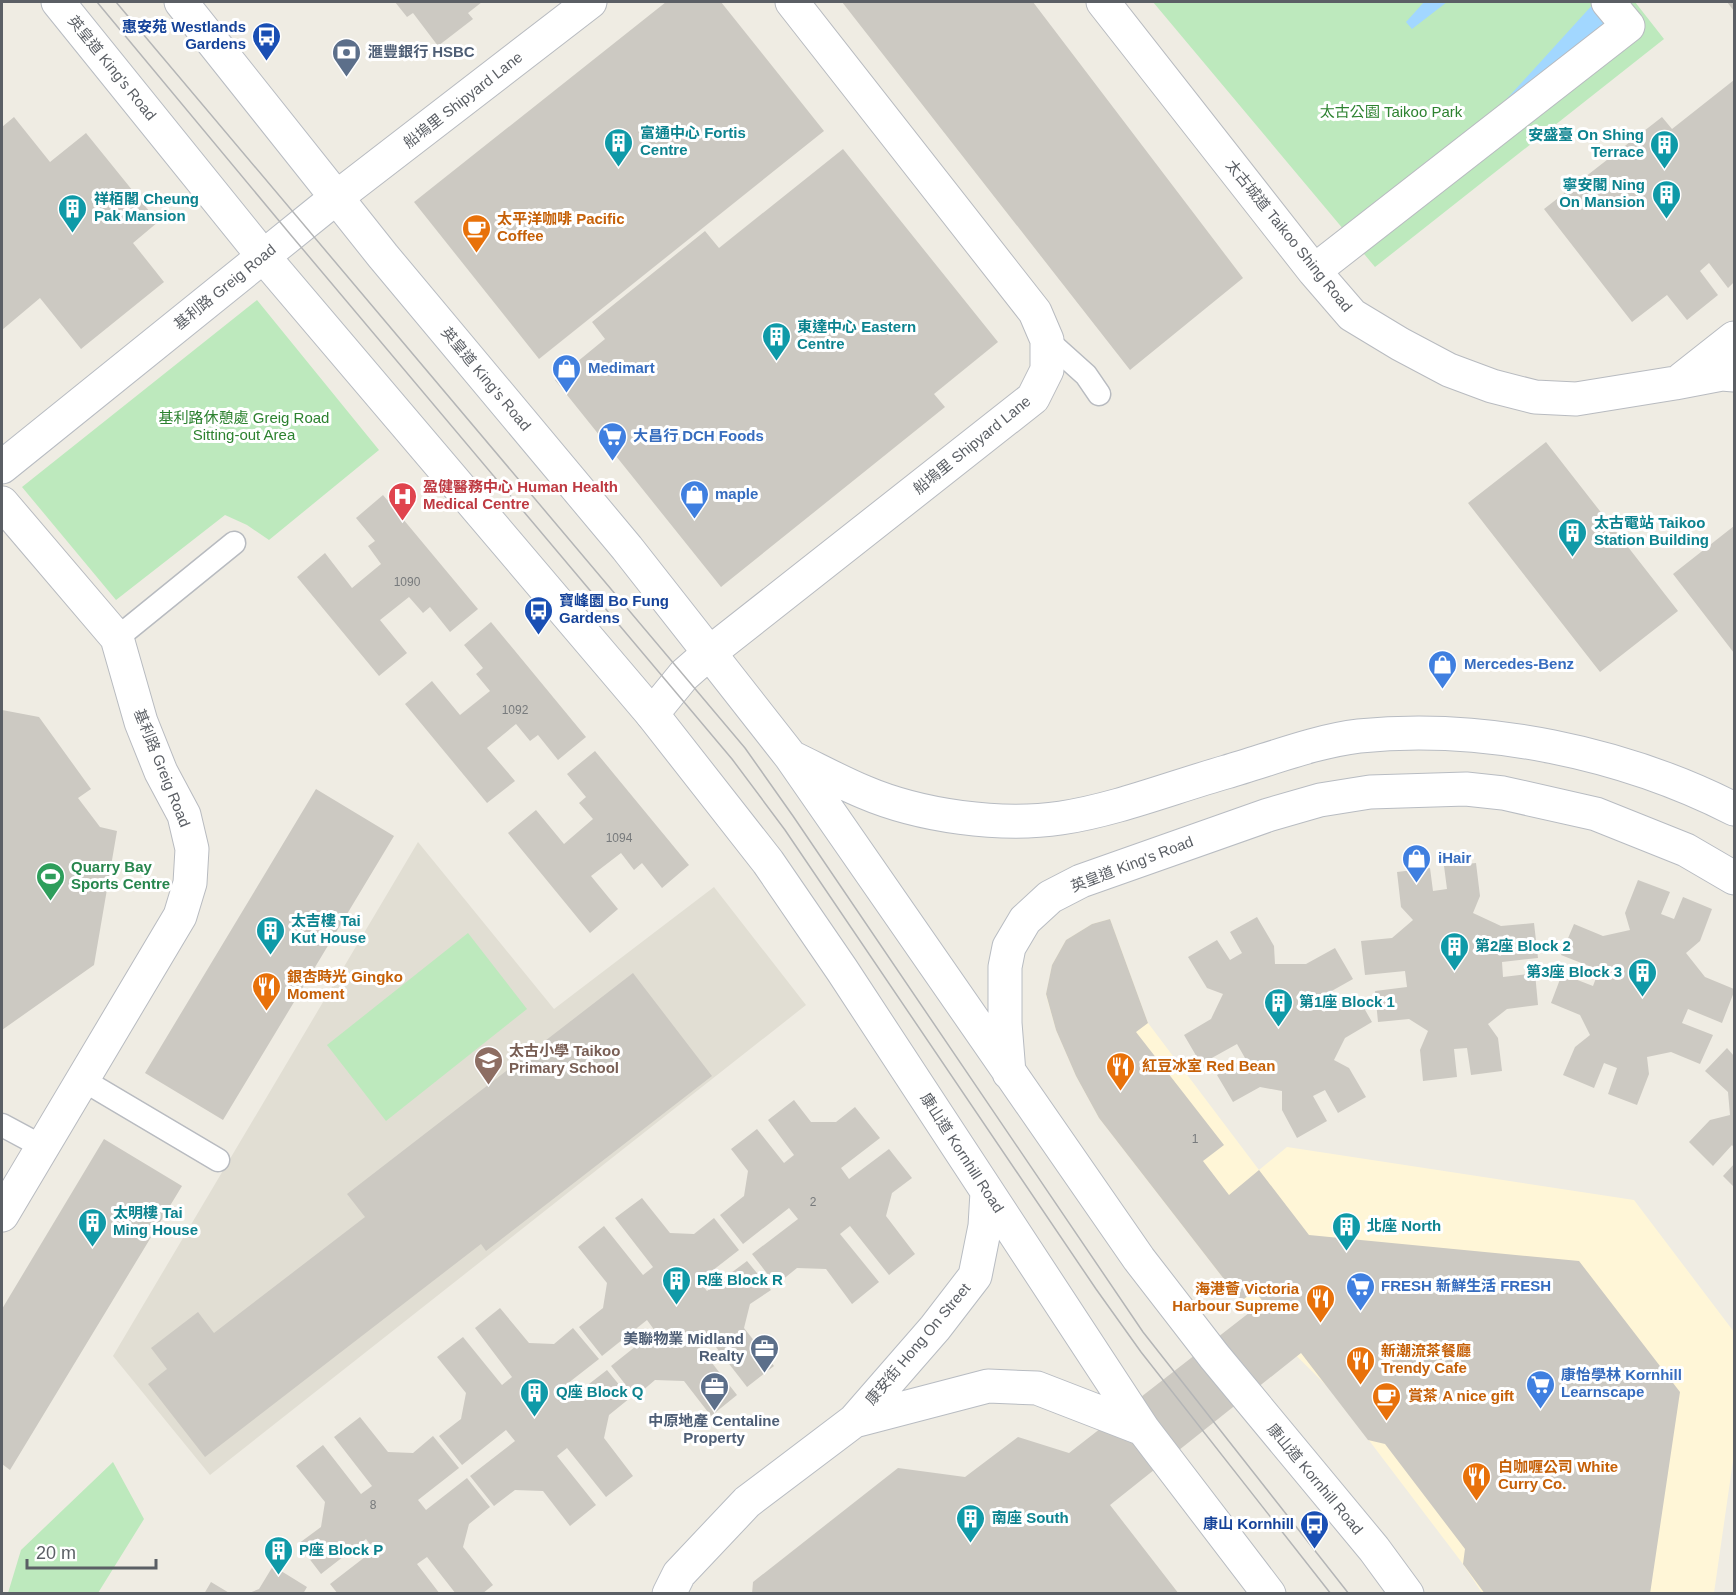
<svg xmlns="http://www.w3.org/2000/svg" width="1736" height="1595" font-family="Arial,'Noto Sans TC',sans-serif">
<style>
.commercial{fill:#fff6d7}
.education{fill:#e1ded3}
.green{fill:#bde9bd}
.water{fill:#a2d7ff}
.building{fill:#ccc9c2}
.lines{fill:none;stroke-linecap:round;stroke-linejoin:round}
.lane-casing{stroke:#b8bbc0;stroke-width:25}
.street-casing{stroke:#b8bbc0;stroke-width:35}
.secondary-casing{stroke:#b8bcc2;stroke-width:35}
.lane{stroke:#fff;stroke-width:22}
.street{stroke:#fff;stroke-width:33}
.secondary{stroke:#fff;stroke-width:33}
.tram{stroke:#b4b5b6;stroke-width:1.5}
.labels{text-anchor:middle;stroke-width:6;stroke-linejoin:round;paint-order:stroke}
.number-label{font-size:12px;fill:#777a7c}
.transit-label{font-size:15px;font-weight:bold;fill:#164399;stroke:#fff;text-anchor:end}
.service-label{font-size:15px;font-weight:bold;fill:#4e5e75;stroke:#fff;text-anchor:start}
.street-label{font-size:15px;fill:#5b5f65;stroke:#fff}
.park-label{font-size:15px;fill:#2d8230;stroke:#fff}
.culture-label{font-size:15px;font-weight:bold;fill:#0d838f;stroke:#fff;text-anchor:start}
.food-label{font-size:15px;font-weight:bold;fill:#c56008;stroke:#fff;text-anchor:start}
.shop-label{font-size:15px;font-weight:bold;fill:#366cbe;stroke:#fff;text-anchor:start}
.health-label{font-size:15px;font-weight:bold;fill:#be3a42;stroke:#fff;text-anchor:start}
.leisure-label{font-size:15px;font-weight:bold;fill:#27864d;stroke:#fff;text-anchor:start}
.education-label{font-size:15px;font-weight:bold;fill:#785e54;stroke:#fff;text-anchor:start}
</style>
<rect width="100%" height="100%" fill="#efece3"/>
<path class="commercial" d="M1110,919L1148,1023L1259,1170L1287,1147L1634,1200L1734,1332V1454L1714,1593H1482L1463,1564L1330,1389L1241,1301L1099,1118L1076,1076L1056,1030L1046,995L1052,965L1066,940L1092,924Z"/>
<path class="education" d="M418,842L554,1009L714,887L806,1005L210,1475L113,1356Z"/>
<path class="green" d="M1153,2H1635L1664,39L1375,267Z
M257,300L379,450L269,540L247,525L225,515L116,600L22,487Z
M468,933L527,1009L386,1121L327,1045Z
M113,1462L144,1519L98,1593H8L21,1550Z"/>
<path class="water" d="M1424,2H1447L1412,29L1406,22Z
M1595,2L1618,30L1492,115Z"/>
<path class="building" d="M395,2H482L468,13L473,19L438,46L413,13L407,17Z
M666,2H721L824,131L539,359L414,202Z
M842,2H1033L1243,278L1130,370Z
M1727,2H1734V11Z
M1734,80V282L1728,288L1709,263L1700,271L1718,295L1687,320L1667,295L1632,322L1544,209L1662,117L1672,129Z
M14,117L50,162L86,133L158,222L133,243L164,282L81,349L40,298L2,330V127Z
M843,149L998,342L934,394L945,407L721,587L555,380L605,339L592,322L705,231L719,248Z
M1546,442L1678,611L1600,672L1468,503Z
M383,495L478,609L450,632L430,607L423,613L409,597L380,620L407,653L379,676L297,577L325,553L352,588L381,564L368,546L375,541L356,518Z
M1734,526V653L1673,574Z
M491,622L586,737L558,760L538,735L530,741L516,724L487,748L515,781L487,803L405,704L432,681L460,715L490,691L476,674L483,668L464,645Z
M2,710L39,717L91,789L78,798L100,827L117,831L94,965L2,1030Z
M595,751L689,865L662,888L642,863L634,870L621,853L591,876L618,909L590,933L508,833L536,810L564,844L593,819L579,803L586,797L567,774Z
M316,789L394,836L223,1120L145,1073Z
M1476,863L1480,896L1473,913L1501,926L1534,923L1538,958L1502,962L1503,977L1535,973L1538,1005L1507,1009L1488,1024L1498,1038L1502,1071L1471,1075L1467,1048L1454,1049L1457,1077L1423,1081L1420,1050L1428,1031L1409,1019L1378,1022L1375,991L1407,987L1405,971L1365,975L1361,941L1392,938L1413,920L1401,907L1397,872L1430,868L1433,891L1447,889L1444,866Z
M1638,880L1670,892L1661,914L1674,919L1683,897L1712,909L1700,941L1686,953L1705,977L1734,989V992L1722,1023L1688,1009L1682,1023L1713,1035L1700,1064L1671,1052L1647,1057L1649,1074L1637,1105L1608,1094L1617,1068L1604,1063L1594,1088L1563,1075L1575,1047L1590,1035L1580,1015L1551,1003L1562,974L1593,986L1599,970L1561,955L1574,924L1603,936L1630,930L1625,913Z
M1257,917L1274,946L1275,964H1306L1335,948L1353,979L1321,997L1328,1010L1356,994L1372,1022L1345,1038L1334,1060L1349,1068L1366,1097L1338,1113L1325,1090L1313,1096L1327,1121L1297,1138L1282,1110V1091L1260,1087L1233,1102L1217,1075L1245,1058L1237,1044L1201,1064L1184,1035L1211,1019L1223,994L1207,988L1188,957L1217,940L1230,960L1242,953L1230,932Z
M1110,919L1148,1023L1136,1032L1224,1145L1203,1161L1229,1195L1259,1170L1309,1235L1579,1261L1680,1392L1650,1594H1485L1463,1564L1465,1549L1385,1444L1368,1440L1301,1353L1110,1505L1179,1594H752L753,1582L898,1468L965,1477L1018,1437L1069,1453L1263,1302L1255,1291L1241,1301L1099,1118L1076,1076L1056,1030L1046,994L1052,965L1066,940L1092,924Z
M633,973L712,1076L486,1251L481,1244L205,1457L148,1384L167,1369L151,1348L198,1312L214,1333L365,1217L347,1194Z
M1727,1048L1734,1056V1148L1732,1145L1713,1166L1689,1142L1710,1120L1730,1115L1728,1092L1705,1071Z
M794,1100L811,1122H836L855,1107L880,1138L841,1168L849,1179L889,1149L912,1178L892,1193L886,1216L915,1254L889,1275L850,1226L840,1234L879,1282L852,1304L826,1269L797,1268L776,1285L752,1254L798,1219L789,1208L743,1244L720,1215L744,1196L748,1171L731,1149L757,1129L784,1163L794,1155L768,1120Z
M104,1139L182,1186L10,1470L2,1464V1309Z
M1734,1164V1187L1723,1176Z
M642,1198L670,1233L694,1234L714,1218L739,1250L699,1281L707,1291L747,1261L771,1290L750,1304L744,1328L774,1366L747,1387L709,1338L698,1345L737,1395L711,1416L684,1381L655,1380L635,1397L611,1366L655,1331L647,1320L602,1356L579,1327L603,1308L607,1283L578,1247L604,1226L643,1275L653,1267L615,1218Z
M500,1308L529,1343L554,1344L573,1328L599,1359L558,1391L567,1401L607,1370L630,1398L609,1415L604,1438L633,1476L606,1497L567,1448L557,1456L596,1505L570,1526L543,1491L515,1490L494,1506L470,1476L515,1441L506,1430L462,1465L439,1436L461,1419L466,1393L437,1357L463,1337L502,1385L512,1377L475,1328Z
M360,1417L388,1452L413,1453L433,1436L459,1468L418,1500L426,1510L467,1478L490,1507L469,1524L463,1547L493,1585L482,1594H456L427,1557L417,1564L440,1594H338L330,1584L374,1550L366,1539L321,1574L298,1544L321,1527L325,1502L296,1466L323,1445L361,1494L372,1486L334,1437Z
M273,1566L307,1587L303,1594H247L259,1589Z
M211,1582L231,1594H204Z"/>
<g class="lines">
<defs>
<path id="lane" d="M1047,340L1086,375L1099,394
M117,638L234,543
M83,1080L218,1160
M2,1125L43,1147"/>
<path id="street" d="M1103,2L1314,271L1352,315L1400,344L1449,370L1492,386L1535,397L1576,399L1675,383L1722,374L1734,375
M337,197L590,2
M1314,271L1628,26L1608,2
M1682,379L1734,338
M2,503L117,638L141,722L161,772L184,815L192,849L190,883L180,916L2,1215
M652,714L684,675L708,654L1033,398L1047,370V340L1035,312L792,2"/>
<path id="secondary" d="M58,2L263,256L652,714L768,862L842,970L1143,1429L1269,1594
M181,2L383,256L627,548L791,757L1139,1259L1214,1356L1374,1549L1407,1594
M2,467L337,197
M793,758C816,769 840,782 864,792C920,816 1000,827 1061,818C1115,810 1173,787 1226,772C1268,760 1316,741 1359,736C1483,723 1624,753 1734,809
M1009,1073L1005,1023V967L1009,947L1025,920L1050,897L1081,881L1268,815L1320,800L1370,792L1466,789L1503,793L1596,814L1686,850L1734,878
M854,1421L988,1386L1037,1388L1143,1429
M669,1594L679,1574L747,1502L854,1421L935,1328L975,1276L985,1226L987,1192"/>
</defs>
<use href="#lane" class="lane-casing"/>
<use href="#street" class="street-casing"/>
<use href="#secondary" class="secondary-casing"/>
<use href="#lane" class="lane"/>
<use href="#street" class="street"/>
<use href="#secondary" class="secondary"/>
<path class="tram" d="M97,2L290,234L732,759L785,830L1096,1289L1141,1352L1331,1594
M116,2L745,748L793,816L1143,1332L1349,1594"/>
</g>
<defs>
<symbol id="bus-pin" viewBox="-11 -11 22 30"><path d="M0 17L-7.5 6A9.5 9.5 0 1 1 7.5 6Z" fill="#1a4fb4" stroke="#fff"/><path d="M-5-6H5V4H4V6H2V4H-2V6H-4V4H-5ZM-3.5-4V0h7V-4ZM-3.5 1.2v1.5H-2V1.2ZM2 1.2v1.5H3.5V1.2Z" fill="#fff"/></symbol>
<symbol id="bank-pin" viewBox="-11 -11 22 30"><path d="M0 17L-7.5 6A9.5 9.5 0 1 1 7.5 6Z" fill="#5c6f8a" stroke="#fff"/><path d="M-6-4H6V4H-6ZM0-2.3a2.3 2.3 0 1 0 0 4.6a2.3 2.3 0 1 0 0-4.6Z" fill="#fff"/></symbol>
<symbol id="building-pin" viewBox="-11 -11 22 30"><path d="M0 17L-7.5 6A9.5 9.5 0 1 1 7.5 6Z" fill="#0f9aa8" stroke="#fff"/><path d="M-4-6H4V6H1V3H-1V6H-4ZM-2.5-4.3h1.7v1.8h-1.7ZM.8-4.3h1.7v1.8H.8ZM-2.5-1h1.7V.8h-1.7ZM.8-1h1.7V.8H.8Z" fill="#fff"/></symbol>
<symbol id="cafe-pin" viewBox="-11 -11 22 30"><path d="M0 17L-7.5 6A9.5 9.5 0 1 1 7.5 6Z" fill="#e8710a" stroke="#fff"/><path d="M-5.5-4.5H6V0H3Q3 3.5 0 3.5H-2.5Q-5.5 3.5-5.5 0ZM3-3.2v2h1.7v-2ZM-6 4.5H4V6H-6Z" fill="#fff"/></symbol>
<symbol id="shop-pin" viewBox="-11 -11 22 30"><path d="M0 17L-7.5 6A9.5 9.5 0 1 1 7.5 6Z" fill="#3f7fe0" stroke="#fff"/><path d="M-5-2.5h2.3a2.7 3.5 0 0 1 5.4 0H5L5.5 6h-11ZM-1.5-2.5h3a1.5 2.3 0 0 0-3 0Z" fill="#fff"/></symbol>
<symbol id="supermarket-pin" viewBox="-11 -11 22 30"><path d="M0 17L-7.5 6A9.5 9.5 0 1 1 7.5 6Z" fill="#3f7fe0" stroke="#fff"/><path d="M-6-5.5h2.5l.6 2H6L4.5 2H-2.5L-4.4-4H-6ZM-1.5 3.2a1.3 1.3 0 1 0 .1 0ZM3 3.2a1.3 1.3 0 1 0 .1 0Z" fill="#fff"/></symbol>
<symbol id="hospital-pin" viewBox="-11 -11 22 30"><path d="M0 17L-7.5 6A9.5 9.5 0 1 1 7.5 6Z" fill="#e0444e" stroke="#fff"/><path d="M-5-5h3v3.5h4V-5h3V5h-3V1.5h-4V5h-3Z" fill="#fff"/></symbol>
<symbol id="stadium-pin" viewBox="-11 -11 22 30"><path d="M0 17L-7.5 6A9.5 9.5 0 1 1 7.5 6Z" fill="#2e9e5b" stroke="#fff"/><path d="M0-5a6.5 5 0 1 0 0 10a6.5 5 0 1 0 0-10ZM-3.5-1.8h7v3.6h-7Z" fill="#fff"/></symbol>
<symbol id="restaurant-pin" viewBox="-11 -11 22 30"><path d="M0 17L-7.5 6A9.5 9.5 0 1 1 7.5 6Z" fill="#e8710a" stroke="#fff"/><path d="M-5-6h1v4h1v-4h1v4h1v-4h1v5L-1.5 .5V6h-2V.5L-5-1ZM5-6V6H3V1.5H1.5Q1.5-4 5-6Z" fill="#fff"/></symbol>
<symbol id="school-pin" viewBox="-11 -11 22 30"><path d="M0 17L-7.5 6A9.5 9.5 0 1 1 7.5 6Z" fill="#8d6e63" stroke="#fff"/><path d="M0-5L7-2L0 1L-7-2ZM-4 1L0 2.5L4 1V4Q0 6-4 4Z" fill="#fff"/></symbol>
<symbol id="office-pin" viewBox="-11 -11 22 30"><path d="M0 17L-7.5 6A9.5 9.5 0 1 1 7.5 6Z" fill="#5c6f8a" stroke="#fff"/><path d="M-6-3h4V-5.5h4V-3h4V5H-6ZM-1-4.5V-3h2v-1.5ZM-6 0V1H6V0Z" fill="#fff"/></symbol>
</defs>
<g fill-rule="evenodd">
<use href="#bus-pin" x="250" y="20" width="33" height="45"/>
<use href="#bank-pin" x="330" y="36" width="33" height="45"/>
<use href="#building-pin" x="602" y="126" width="33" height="45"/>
<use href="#building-pin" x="1648" y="128" width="33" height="45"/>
<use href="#building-pin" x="1650" y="178" width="33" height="45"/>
<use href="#building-pin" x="56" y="192" width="33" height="45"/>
<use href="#cafe-pin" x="460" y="212" width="33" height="45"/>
<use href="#building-pin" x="760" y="320" width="33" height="45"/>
<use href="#shop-pin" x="550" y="352" width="33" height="45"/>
<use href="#supermarket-pin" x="596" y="420" width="33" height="45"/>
<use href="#shop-pin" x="678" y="478" width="33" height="45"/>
<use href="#hospital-pin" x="386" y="480" width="33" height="45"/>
<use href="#building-pin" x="1556" y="516" width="33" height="45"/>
<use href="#bus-pin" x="522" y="594" width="33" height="45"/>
<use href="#shop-pin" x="1426" y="648" width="33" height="45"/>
<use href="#shop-pin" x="1400" y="842" width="33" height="45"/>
<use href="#stadium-pin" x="34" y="860" width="33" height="45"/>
<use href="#building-pin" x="254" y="914" width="33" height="45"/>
<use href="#building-pin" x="1438" y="930" width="33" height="45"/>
<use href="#building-pin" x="1626" y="956" width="33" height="45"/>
<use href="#restaurant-pin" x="250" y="970" width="33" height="45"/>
<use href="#building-pin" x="1262" y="986" width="33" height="45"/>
<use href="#school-pin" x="472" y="1044" width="33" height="45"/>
<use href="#restaurant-pin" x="1104" y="1050" width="33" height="45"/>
<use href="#building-pin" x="76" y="1206" width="33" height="45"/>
<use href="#building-pin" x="1330" y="1210" width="33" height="45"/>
<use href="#building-pin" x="660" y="1264" width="33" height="45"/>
<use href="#supermarket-pin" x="1344" y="1270" width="33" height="45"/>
<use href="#restaurant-pin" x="1304" y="1282" width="33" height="45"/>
<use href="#office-pin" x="748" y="1332" width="33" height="45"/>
<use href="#restaurant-pin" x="1344" y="1344" width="33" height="45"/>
<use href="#supermarket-pin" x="1524" y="1368" width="33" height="45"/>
<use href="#office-pin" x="698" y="1370" width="33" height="45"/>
<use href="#building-pin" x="518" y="1376" width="33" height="45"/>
<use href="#cafe-pin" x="1370" y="1380" width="33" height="45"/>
<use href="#restaurant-pin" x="1460" y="1460" width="33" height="45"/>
<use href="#building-pin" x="954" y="1502" width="33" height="45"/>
<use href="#bus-pin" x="1298" y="1508" width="33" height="45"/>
<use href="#building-pin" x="262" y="1534" width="33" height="45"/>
</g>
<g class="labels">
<g class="number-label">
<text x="407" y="586">1090</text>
<text x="515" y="714">1092</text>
<text x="619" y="842">1094</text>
<text x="1195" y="1143">1</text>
<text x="813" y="1206">2</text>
<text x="373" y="1509">8</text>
</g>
<g class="transit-label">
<text x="246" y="32">惠安苑 Westlands<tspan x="246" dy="17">Gardens</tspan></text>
<text x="559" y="606" text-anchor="start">寶峰園 Bo Fung<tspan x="559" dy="17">Gardens</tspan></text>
<text x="1294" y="1529">康山 Kornhill</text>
</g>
<g class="service-label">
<text x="368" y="57">滙豐銀行 HSBC</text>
<text x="744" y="1344" text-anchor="end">美聯物業 Midland<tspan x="744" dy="17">Realty</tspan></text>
<text x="714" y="1426" text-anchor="middle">中原地產 Centaline<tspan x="714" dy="17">Property</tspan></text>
</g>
<g class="street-label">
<text transform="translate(112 68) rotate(51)" y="5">英皇道 King's Road</text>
<text transform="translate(463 100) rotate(-38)" y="5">船塢里 Shipyard Lane</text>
<text transform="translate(1289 236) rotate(51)" y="5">太古城道 Taikoo Shing Road</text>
<text transform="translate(225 287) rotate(-39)" y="5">基利路 Greig Road</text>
<text transform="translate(486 379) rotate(50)" y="5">英皇道 King's Road</text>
<text transform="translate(972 445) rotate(-39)" y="5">船塢里 Shipyard Lane</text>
<text transform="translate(162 768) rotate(68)" y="5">基利路 Greig Road</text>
<text transform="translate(1132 864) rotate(-21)" y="5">英皇道 King's Road</text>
<text transform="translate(962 1153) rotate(57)" y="5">康山道 Kornhill Road</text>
<text transform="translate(918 1344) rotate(-50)" y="5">康安街 Hong On Street</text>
<text transform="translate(1315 1479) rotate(50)" y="5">康山道 Kornhill Road</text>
</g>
<g class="park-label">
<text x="1391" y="117">太古公園 Taikoo Park</text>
<text x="244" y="423">基利路休憩處 Greig Road<tspan x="244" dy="17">Sitting-out Area</tspan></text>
</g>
<g class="culture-label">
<text x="640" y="138">富通中心 Fortis<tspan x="640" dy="17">Centre</tspan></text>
<text x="1644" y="140" text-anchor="end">安盛臺 On Shing<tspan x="1644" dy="17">Terrace</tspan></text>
<text x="1645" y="190" text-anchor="end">寧安閣 Ning<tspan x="1645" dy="17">On Mansion</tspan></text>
<text x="94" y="204">祥栢閣 Cheung<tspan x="94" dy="17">Pak Mansion</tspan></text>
<text x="797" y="332">東達中心 Eastern<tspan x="797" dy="17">Centre</tspan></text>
<text x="1594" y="528">太古電站 Taikoo<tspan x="1594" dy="17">Station Building</tspan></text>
<text x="291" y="926">太吉樓 Tai<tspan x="291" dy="17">Kut House</tspan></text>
<text x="1475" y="951">第2座 Block 2</text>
<text x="1622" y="977" text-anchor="end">第3座 Block 3</text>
<text x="1299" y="1007">第1座 Block 1</text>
<text x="113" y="1218">太明樓 Tai<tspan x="113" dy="17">Ming House</tspan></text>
<text x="1367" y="1231">北座 North</text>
<text x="697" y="1285">R座 Block R</text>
<text x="556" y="1397">Q座 Block Q</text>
<text x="992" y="1523">南座 South</text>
<text x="299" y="1555">P座 Block P</text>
</g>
<g class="food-label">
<text x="497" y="224">太平洋咖啡 Pacific<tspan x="497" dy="17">Coffee</tspan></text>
<text x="287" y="982">銀杏時光 Gingko<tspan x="287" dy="17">Moment</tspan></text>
<text x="1142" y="1071">紅豆冰室 Red Bean</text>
<text x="1299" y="1294" text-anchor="end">海港薈 Victoria<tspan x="1299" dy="17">Harbour Supreme</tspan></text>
<text x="1381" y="1356">新潮流茶餐廳<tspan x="1381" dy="17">Trendy Cafe</tspan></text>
<text x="1408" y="1401">賞茶 A nice gift</text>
<text x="1498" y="1472">白咖喱公司 White<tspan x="1498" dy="17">Curry Co.</tspan></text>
</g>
<g class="shop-label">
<text x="588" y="373">Medimart</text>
<text x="633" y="441">大昌行 DCH Foods</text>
<text x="715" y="499">maple</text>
<text x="1464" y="669">Mercedes-Benz</text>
<text x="1438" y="863">iHair</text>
<text x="1381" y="1291">FRESH 新鮮生活 FRESH</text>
<text x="1561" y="1380">康怡學林 Kornhill<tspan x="1561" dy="17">Learnscape</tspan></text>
</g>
<g class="health-label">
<text x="423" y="492">盈健醫務中心 Human Health<tspan x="423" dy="17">Medical Centre</tspan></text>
</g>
<g class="leisure-label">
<text x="71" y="872">Quarry Bay<tspan x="71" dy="17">Sports Centre</tspan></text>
</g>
<g class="education-label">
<text x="509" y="1056">太古小學 Taikoo<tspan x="509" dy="17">Primary School</tspan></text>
</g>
</g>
<rect width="1736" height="1595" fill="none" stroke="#5b5f65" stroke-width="6"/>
<path d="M27 1559v9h129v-9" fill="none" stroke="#5b5f65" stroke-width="3"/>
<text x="36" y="1559" font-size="18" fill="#5b5f65" stroke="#ffffff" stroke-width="4.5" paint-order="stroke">20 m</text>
</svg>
